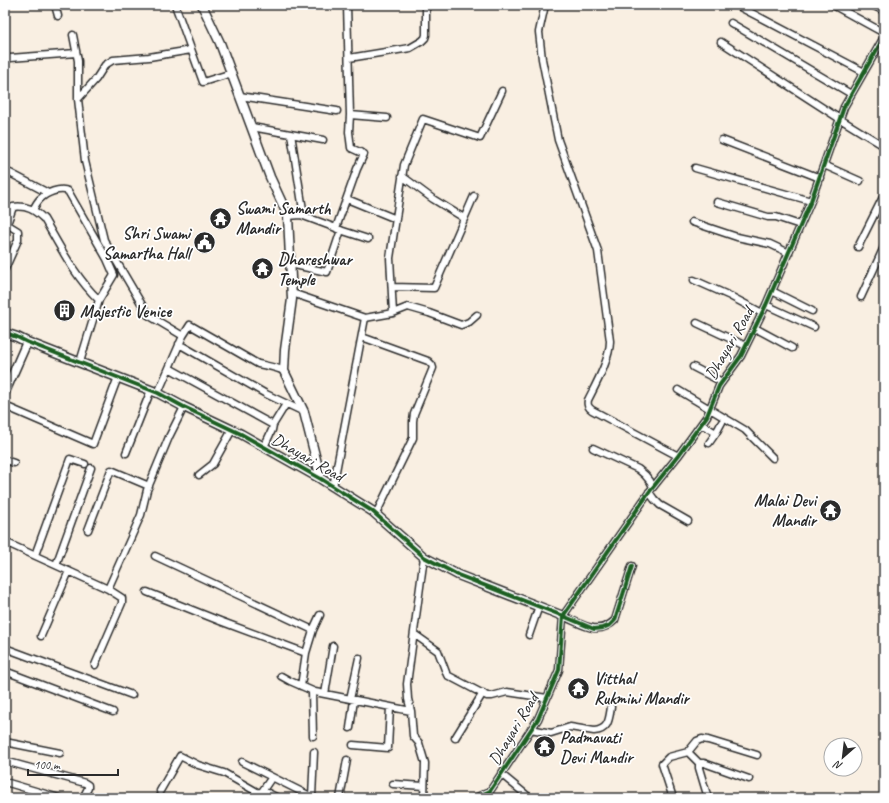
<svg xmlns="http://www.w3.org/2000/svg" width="889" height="803" font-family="Caveat,sans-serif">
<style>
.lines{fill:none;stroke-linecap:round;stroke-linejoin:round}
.street-casing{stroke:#2b2b2b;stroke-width:9}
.secondary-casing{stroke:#2b2b2b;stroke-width:11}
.street{stroke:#fff;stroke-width:6}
.secondary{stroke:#fff;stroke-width:8}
.cycleway-casing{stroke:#fff;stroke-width:6}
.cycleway{stroke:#1b5e20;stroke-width:4}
.labels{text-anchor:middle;stroke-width:3.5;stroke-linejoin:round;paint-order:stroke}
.poi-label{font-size:17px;font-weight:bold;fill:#2b2b2b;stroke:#fff;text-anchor:start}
.street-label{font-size:17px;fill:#2b2b2b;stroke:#fff}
</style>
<rect width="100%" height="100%" fill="#f9efe2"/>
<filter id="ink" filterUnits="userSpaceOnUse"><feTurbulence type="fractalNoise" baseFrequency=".025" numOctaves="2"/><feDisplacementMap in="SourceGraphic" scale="8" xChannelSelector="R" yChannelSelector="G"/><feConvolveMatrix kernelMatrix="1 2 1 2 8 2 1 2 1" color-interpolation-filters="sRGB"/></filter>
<g filter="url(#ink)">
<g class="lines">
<defs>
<path id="street" d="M55,5L58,16
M175,5L203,82L232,73
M347,5L350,115L387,118
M545,5L539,32L542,59L558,140L598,251L610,341C610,359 596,384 588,400C587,405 588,407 592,410L678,456
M833,5L884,33
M872,5L884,11
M738,6L864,72
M731,23L851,94
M73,35L78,61V99L85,161L104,240L148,315L183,336
M721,42L840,119L884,146
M10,58L76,53
M349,58L410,48L422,41L425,38L426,35V5
M240,96L337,111
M78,99L96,79L105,65L113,60L149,57L191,50
M252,127L323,140
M291,134L304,216
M722,140L820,178
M824,165L860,181
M695,168L811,201
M5,173H10L48,193
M402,176L433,199L464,218
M347,199L396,219
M717,202L768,217H776L800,225
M33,210C35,206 37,202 40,199C46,193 60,187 68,191L107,259L114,275L99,300L80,362
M288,216L301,215L336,228L357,169L364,154L351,148L349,132L350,115
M692,222L737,237L770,244L789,253
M5,223L18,231V240L5,269
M7,224L13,207C27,205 35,210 44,219C61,248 75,277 99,300
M337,229L368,239
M858,247L884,195
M290,264L327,272L341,230
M694,280L730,296L762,313
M392,287L434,288L474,196
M772,291L812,311
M292,293L365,318
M861,297L884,247
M766,305L814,327
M393,313L408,307L429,313L461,325L469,322L477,315
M697,323L746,346
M755,328L792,348
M362,337L428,361L432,365L433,368L414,414L413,421V438L376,514
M179,344L266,394L304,412
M693,367L722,382
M169,368L273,425
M678,390L745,430L773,458
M158,393L183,336L190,325L258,364C267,366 276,367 284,371
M5,406L93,444L118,377
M701,424L716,433L709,443
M716,433L722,422
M264,447L272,430L273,425L286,404
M593,448L638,469L645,475L650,481L653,487
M126,453L151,390
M5,460L14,463
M199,475L213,464L232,430
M333,487L365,318L393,313L390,258L404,165L423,119L480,138L502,91
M649,492L654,499L660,505L688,521
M88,530L111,470L149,486
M5,542L108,589L122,598V603L95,665
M35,555L70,459L85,464
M56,565L91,468
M108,589L141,515L147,490L169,437L184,407
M147,592L220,621L306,653L313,630L155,556
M563,616C582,624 598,637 615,620L632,566
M313,630L320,615
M414,634L438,651L447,675L487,696H492L507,692L547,698
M529,635L539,606
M41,636L69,571
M5,648L132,695
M5,671L113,712
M281,676L290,681L315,692L411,711
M301,686L306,653
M312,691L313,736
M325,694L333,646
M350,699L359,658
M350,728L354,700
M531,729L551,733L570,727L594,731C609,730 609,719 611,707
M455,738L483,693
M5,742L60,753
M353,745L388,748L390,707
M688,752L699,763
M5,761L85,783L88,785V788L83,798
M242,762L272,777
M501,774L530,798
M5,782L59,798
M393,784L424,786
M160,791L180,756L198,765L224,773L257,792L261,793H268L278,798
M312,797L314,752
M259,798L261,793L272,777L314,798
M340,798L347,760
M424,798L425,763L419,743L413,736L411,711L408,699L407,684L424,557
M475,798L490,791L538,719L559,670L563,616L650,491L678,456L707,416L719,386L741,356L766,305L811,201L844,107L884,37
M673,798L662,764L669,757L688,752L697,741L702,739L708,740L757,755
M708,798L699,768V763H704L749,779"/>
<path id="secondary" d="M202,5L220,43L270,177L288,216L292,299L285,350L284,371L304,412L321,479
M5,333L17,337L27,342L158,393L184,407L241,434L321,479L372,511L424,557L458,575L563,616
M5,392L27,342"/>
</defs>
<use href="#street" class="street-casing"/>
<use href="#secondary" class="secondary-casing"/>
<use href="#street" class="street"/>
<use href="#secondary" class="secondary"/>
<defs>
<path id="cycleway" d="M5,333L17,337L27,342L158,393L184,407L241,434L321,479L372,511L424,557L458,575L563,616L594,629L603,628L610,625L615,620L632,566
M475,798L490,791L538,719L559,670L563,616L650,491L678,456L707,416L719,386L741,356L766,305L811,201L844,107L884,37"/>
</defs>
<use href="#cycleway" class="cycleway-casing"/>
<use href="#cycleway" class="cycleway"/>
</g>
</g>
<defs>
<symbol id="temple-disc" viewBox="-11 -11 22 22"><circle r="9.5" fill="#2b2b2b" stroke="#fff"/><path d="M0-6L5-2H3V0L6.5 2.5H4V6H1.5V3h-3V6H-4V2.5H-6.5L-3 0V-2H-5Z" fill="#fff"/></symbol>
<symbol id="civic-disc" viewBox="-11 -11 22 22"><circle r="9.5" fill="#2b2b2b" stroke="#fff"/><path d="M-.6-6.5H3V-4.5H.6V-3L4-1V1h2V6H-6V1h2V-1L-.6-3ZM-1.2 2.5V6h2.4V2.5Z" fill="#fff"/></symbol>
<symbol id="building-disc" viewBox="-11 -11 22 22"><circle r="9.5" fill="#2b2b2b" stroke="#fff"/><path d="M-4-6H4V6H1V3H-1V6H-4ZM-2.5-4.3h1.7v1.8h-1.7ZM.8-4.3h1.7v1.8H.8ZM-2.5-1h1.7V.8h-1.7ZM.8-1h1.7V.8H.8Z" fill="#fff"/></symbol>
</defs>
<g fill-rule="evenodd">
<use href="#temple-disc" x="208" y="206" width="25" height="25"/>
<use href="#civic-disc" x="192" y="230" width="25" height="25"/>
<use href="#temple-disc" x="250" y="256" width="25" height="25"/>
<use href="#building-disc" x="52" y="298" width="25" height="25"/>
<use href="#temple-disc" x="818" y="498" width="25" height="25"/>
<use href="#temple-disc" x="566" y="676" width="25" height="25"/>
<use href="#temple-disc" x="532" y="734" width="25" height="25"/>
</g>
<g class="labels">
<g class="poi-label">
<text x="236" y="214">Swami Samarth<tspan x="236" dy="20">Mandir</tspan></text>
<text x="190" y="239" text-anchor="end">Shri Swami<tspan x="190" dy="20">Samartha Hall</tspan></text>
<text x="278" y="265">Dhareshwar<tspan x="278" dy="20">Temple</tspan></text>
<text x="80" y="317">Majestic Venice</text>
<text x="816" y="506" text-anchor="end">Malai Devi<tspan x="816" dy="20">Mandir</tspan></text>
<text x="594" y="684">Vitthal<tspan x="594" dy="20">Rukmini Mandir</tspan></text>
<text x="560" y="743">Padmavati<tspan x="560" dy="20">Devi Mandir</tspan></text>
</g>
<g class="street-label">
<text transform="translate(729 343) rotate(-60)" y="6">Dhayari Road</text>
<text transform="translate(308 457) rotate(30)" y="6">Dhayari Road</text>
<text transform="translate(513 729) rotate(-59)" y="6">Dhayari Road</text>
</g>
</g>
<rect width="889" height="803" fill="none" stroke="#fff" stroke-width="20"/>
<rect x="10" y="10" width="869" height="783" fill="none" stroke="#2b2b2b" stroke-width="1.5" filter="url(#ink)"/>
<g transform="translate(843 757) rotate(208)"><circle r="19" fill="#ffffff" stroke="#aaaaaa"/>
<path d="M0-3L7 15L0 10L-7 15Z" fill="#2b2b2b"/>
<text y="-6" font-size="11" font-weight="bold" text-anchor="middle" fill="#2b2b2b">N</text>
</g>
<path d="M28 769v6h90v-6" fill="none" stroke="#2b2b2b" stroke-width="2"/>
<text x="34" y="769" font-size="12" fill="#2b2b2b" stroke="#ffffff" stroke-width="3" paint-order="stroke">100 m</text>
</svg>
